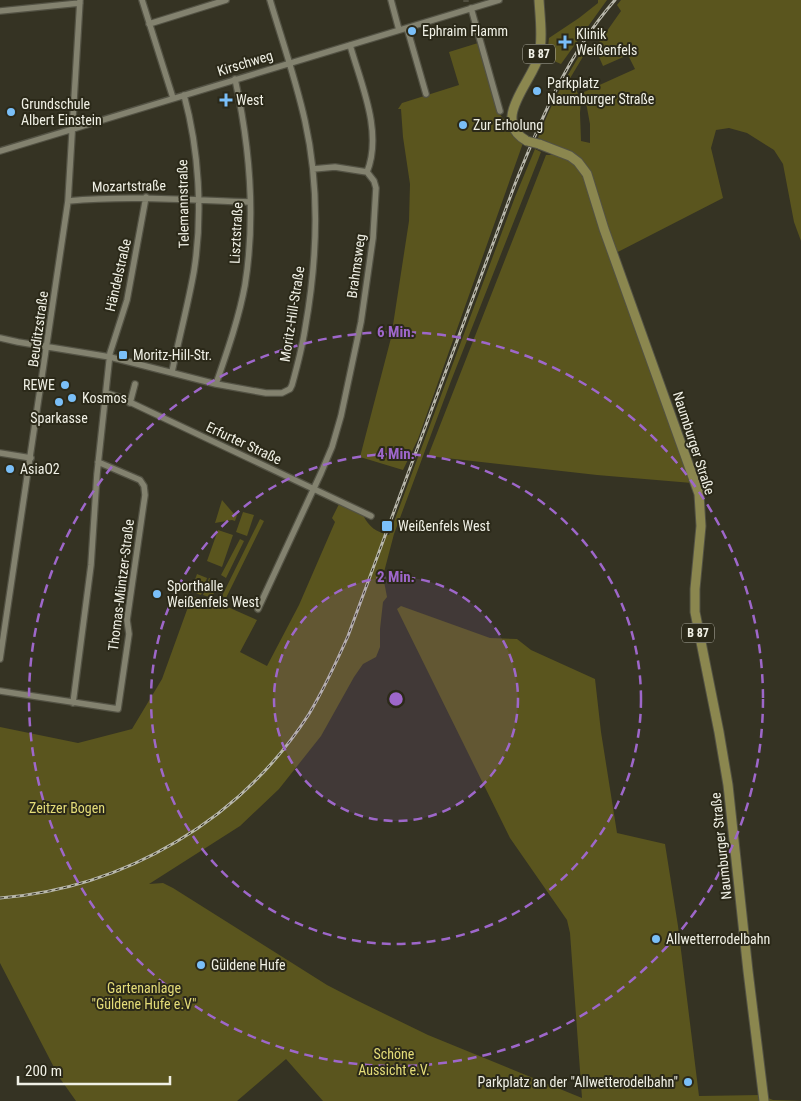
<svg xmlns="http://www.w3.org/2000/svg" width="801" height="1101" font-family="'Roboto Condensed',sans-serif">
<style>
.green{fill:#5a551e}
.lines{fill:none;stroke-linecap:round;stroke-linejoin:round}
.street-tunnel{stroke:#514f40;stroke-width:5.5;stroke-dasharray:5.5 3;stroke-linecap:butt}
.street-casing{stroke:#535244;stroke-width:8}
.primary-casing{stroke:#535244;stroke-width:11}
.street{stroke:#83826f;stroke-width:5.5}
.primary{stroke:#8b874f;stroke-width:9}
.rail-casing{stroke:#b8b7ab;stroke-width:3}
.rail{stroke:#2b2919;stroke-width:1;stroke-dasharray:4;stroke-linecap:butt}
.primary-bridge-casing{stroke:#535244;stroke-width:11;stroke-linecap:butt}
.primary-bridge{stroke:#8b874f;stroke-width:9}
.ring{fill:none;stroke:#9e67ca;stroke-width:2.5;stroke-dasharray:9 6}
.poi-dot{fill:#7abff8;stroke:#2b2919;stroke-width:2}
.labels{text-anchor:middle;stroke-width:4;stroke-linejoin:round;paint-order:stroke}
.shield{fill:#2b2919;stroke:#b5b4a8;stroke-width:1}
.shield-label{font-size:12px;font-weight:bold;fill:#f0f0e5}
.poi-label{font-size:14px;fill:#f0f0e5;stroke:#2b2919;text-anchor:start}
.street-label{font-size:14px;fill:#f0f0e5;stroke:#2b2919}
.park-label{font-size:14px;fill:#e4dc78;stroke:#2b2919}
.centre{fill:#9e67ca;stroke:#2b2919;stroke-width:2.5}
.ring-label{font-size:15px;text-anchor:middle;font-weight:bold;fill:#9e67ca;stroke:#2b2919;stroke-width:4;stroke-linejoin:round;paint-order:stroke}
</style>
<rect width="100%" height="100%" fill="#353323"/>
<path class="green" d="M598,0H607L561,64L549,59L547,56L549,38L579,18L598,3Z
M621,0H801V241L794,222L783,164L774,150L747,133L729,128L716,130L711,148L723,198L610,256L692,483L597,475L428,456L546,155H558L563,148L538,138C551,103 568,73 588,42L587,50L569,80L575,87L581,101L580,113L581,141L590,143V124L584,92L635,69L628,55L603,66L595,48L621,11L617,5Z
M478,43L498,112L523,143L418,439L403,470L360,457L391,338L409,221L410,184L403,137L401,109H398L402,103L459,85L449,52Z
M535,149L541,152L538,160L451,381L394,534L383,576L387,597L383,602L380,629V647L376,657L363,664L354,677L321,736L279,789L240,826L149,884L163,883L173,888L327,985L356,1000L428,1035L582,1098L570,933L567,920L510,838L397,609L401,606L490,638L517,639L531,650L595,679L601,732L617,833L665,844L678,926L699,1096L761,1095L773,1100L801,1101H323L286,1059L237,1101H76L59,1077L0,963V727L78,743L132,729L162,679L192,596L230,608L257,620L240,652L267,666L299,605L335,522L332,518L339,504L363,515C369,527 376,532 389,535L515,197Z
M222,500L234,514L237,515L235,521L232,520L215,523Z
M243,512L254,515L247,536L236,532Z
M260,519L264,521L226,598L222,596Z
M218,530L233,535L222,567L207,561Z
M240,539L244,541L226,578L221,575Z
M197,574L207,578L201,595L191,591Z
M209,578L218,581L212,598L203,595Z"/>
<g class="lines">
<path class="street-tunnel" d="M466,0V2"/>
<defs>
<path id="street" d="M142,0L173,98
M391,0L399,30
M471,8L500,111
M0,11L80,3
M149,24L226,0
M407,28L426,94
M0,151L499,0
M313,169L335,167L367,172
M68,201C129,195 189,200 250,202
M0,338L18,342L110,357L216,384L266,393H282L290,389L292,385C297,367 302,348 305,329C317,262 320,188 305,121C296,80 282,40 270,0
M172,372C179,338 188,305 194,271C203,214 199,150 184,95
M216,384C227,352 239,318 245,285C256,216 250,147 235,79
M106,393L119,397L371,516
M130,403L135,384
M0,453L31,458
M258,609L321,473L332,447L341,416L361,322L373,238L376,188L374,181L367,172C383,132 361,84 350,45
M0,659L68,201L80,0
M0,691L118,709L129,634L127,620L145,495L144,486L140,480L98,462
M73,703L91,565L97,474L110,353L127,300L146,197"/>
<path id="primary" d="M527,141C489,120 534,80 539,55C543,38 540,17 539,0
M539,144L570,156L578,162L587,174L604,229L699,494L701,526L695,589V612L719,732L728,785L748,971L764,1101"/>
</defs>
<use href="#street" class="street-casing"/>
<use href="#primary" class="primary-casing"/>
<use href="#street" class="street"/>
<use href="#primary" class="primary"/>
<defs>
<path id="rail" d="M0,898C125,888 241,820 309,714C324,689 336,663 348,636L515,184C542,117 567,55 615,0"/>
</defs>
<use href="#rail" class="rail-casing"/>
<use href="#rail" class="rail"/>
<defs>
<path id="primary-bridge" d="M527,141L539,144"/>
</defs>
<use href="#primary-bridge" class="primary-bridge-casing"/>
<use href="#primary-bridge" class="primary-bridge"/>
</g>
<circle cx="396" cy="699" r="122" fill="#9e67ca" fill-opacity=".12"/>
<g class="ring">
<circle cx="396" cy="699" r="122"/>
<circle cx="396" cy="699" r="245"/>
<circle cx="396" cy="699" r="367"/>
</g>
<g class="poi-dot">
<circle cx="412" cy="31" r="5"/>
<path d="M562.5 34.5h5v5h5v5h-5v5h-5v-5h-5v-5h5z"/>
<circle cx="537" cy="91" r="5"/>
<path d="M223.5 92.5h5v5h5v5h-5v5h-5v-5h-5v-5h5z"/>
<circle cx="11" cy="112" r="5"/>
<circle cx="463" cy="125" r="5"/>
<rect x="118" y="350" width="10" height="10" rx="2.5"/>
<circle cx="65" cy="385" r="5"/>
<circle cx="72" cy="398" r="5"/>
<circle cx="59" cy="402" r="5"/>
<circle cx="10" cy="469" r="5"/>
<rect x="381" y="520" width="12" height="12" rx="2.5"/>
<circle cx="157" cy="594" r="5"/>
<circle cx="656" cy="939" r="5"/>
<circle cx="201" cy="965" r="5"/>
<circle cx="688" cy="1082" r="5"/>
</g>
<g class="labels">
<g class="shield">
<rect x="523" y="44.5" width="32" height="19" rx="4"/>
<rect x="682" y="623.5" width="32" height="19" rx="4"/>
</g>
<g class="shield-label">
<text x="539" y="58">B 87</text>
<text x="698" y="637">B 87</text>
</g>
<g class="poi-label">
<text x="422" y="36">Ephraim Flamm</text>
<text x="576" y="39">Klinik<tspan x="576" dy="16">Weißenfels</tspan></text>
<text x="547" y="88">Parkplatz<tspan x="547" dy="16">Naumburger Straße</tspan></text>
<text x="236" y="105">West</text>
<text x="21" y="109">Grundschule<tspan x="21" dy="16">Albert Einstein</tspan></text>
<text x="473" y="130">Zur Erholung</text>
<text x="133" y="360">Moritz-Hill-Str.</text>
<text x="55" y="390" text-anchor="end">REWE</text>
<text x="82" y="403">Kosmos</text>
<text x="59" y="423" text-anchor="middle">Sparkasse</text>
<text x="20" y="474">AsiaO2</text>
<text x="398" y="531">Weißenfels West</text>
<text x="167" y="591">Sporthalle<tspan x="167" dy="16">Weißenfels West</tspan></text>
<text x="666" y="944">Allwetterrodelbahn</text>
<text x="211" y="970">Güldene Hufe</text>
<text x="678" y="1087" text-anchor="end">Parkplatz an der "Allwetterodelbahn"</text>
</g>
<g class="street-label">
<text transform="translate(245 63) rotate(-17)" y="5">Kirschweg</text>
<text transform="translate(129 186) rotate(-1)" y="5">Mozartstraße</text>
<text transform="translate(183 204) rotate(-91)" y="5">Telemannstraße</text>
<text transform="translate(236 233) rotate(-87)" y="5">Lisztstraße</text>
<text transform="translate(356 266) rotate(-82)" y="5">Brahmsweg</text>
<text transform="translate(118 275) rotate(-77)" y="5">Händelstraße</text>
<text transform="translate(292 314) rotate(-81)" y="5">Moritz-Hill-Straße</text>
<text transform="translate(38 329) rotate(-82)" y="5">Beuditzstraße</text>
<text transform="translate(244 443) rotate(25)" y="5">Erfurter Straße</text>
<text transform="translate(694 443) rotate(72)" y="5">Naumburger Straße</text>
<text transform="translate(121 585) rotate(-83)" y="5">Thomas-Müntzer-Straße</text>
<text transform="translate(721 846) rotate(-96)" y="5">Naumburger Straße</text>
</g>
<g class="park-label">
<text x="67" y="813">Zeitzer Bogen</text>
<text x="144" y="993">Gartenanlage<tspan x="144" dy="16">"Güldene Hufe e.V"</tspan></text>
<text x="394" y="1059">Schöne<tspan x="394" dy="16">Aussicht e.V.</tspan></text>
</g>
</g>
<circle cx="396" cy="699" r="8" class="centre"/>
<g class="ring-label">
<text x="396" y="337">6 Min.</text>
<text x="396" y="459">4 Min.</text>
<text x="396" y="582">2 Min.</text>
</g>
<path d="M18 1076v8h152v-8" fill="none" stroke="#f0f0e5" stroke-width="2.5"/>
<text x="25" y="1076" font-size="15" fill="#f0f0e5" stroke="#2b2919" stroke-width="4" paint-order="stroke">200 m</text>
</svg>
